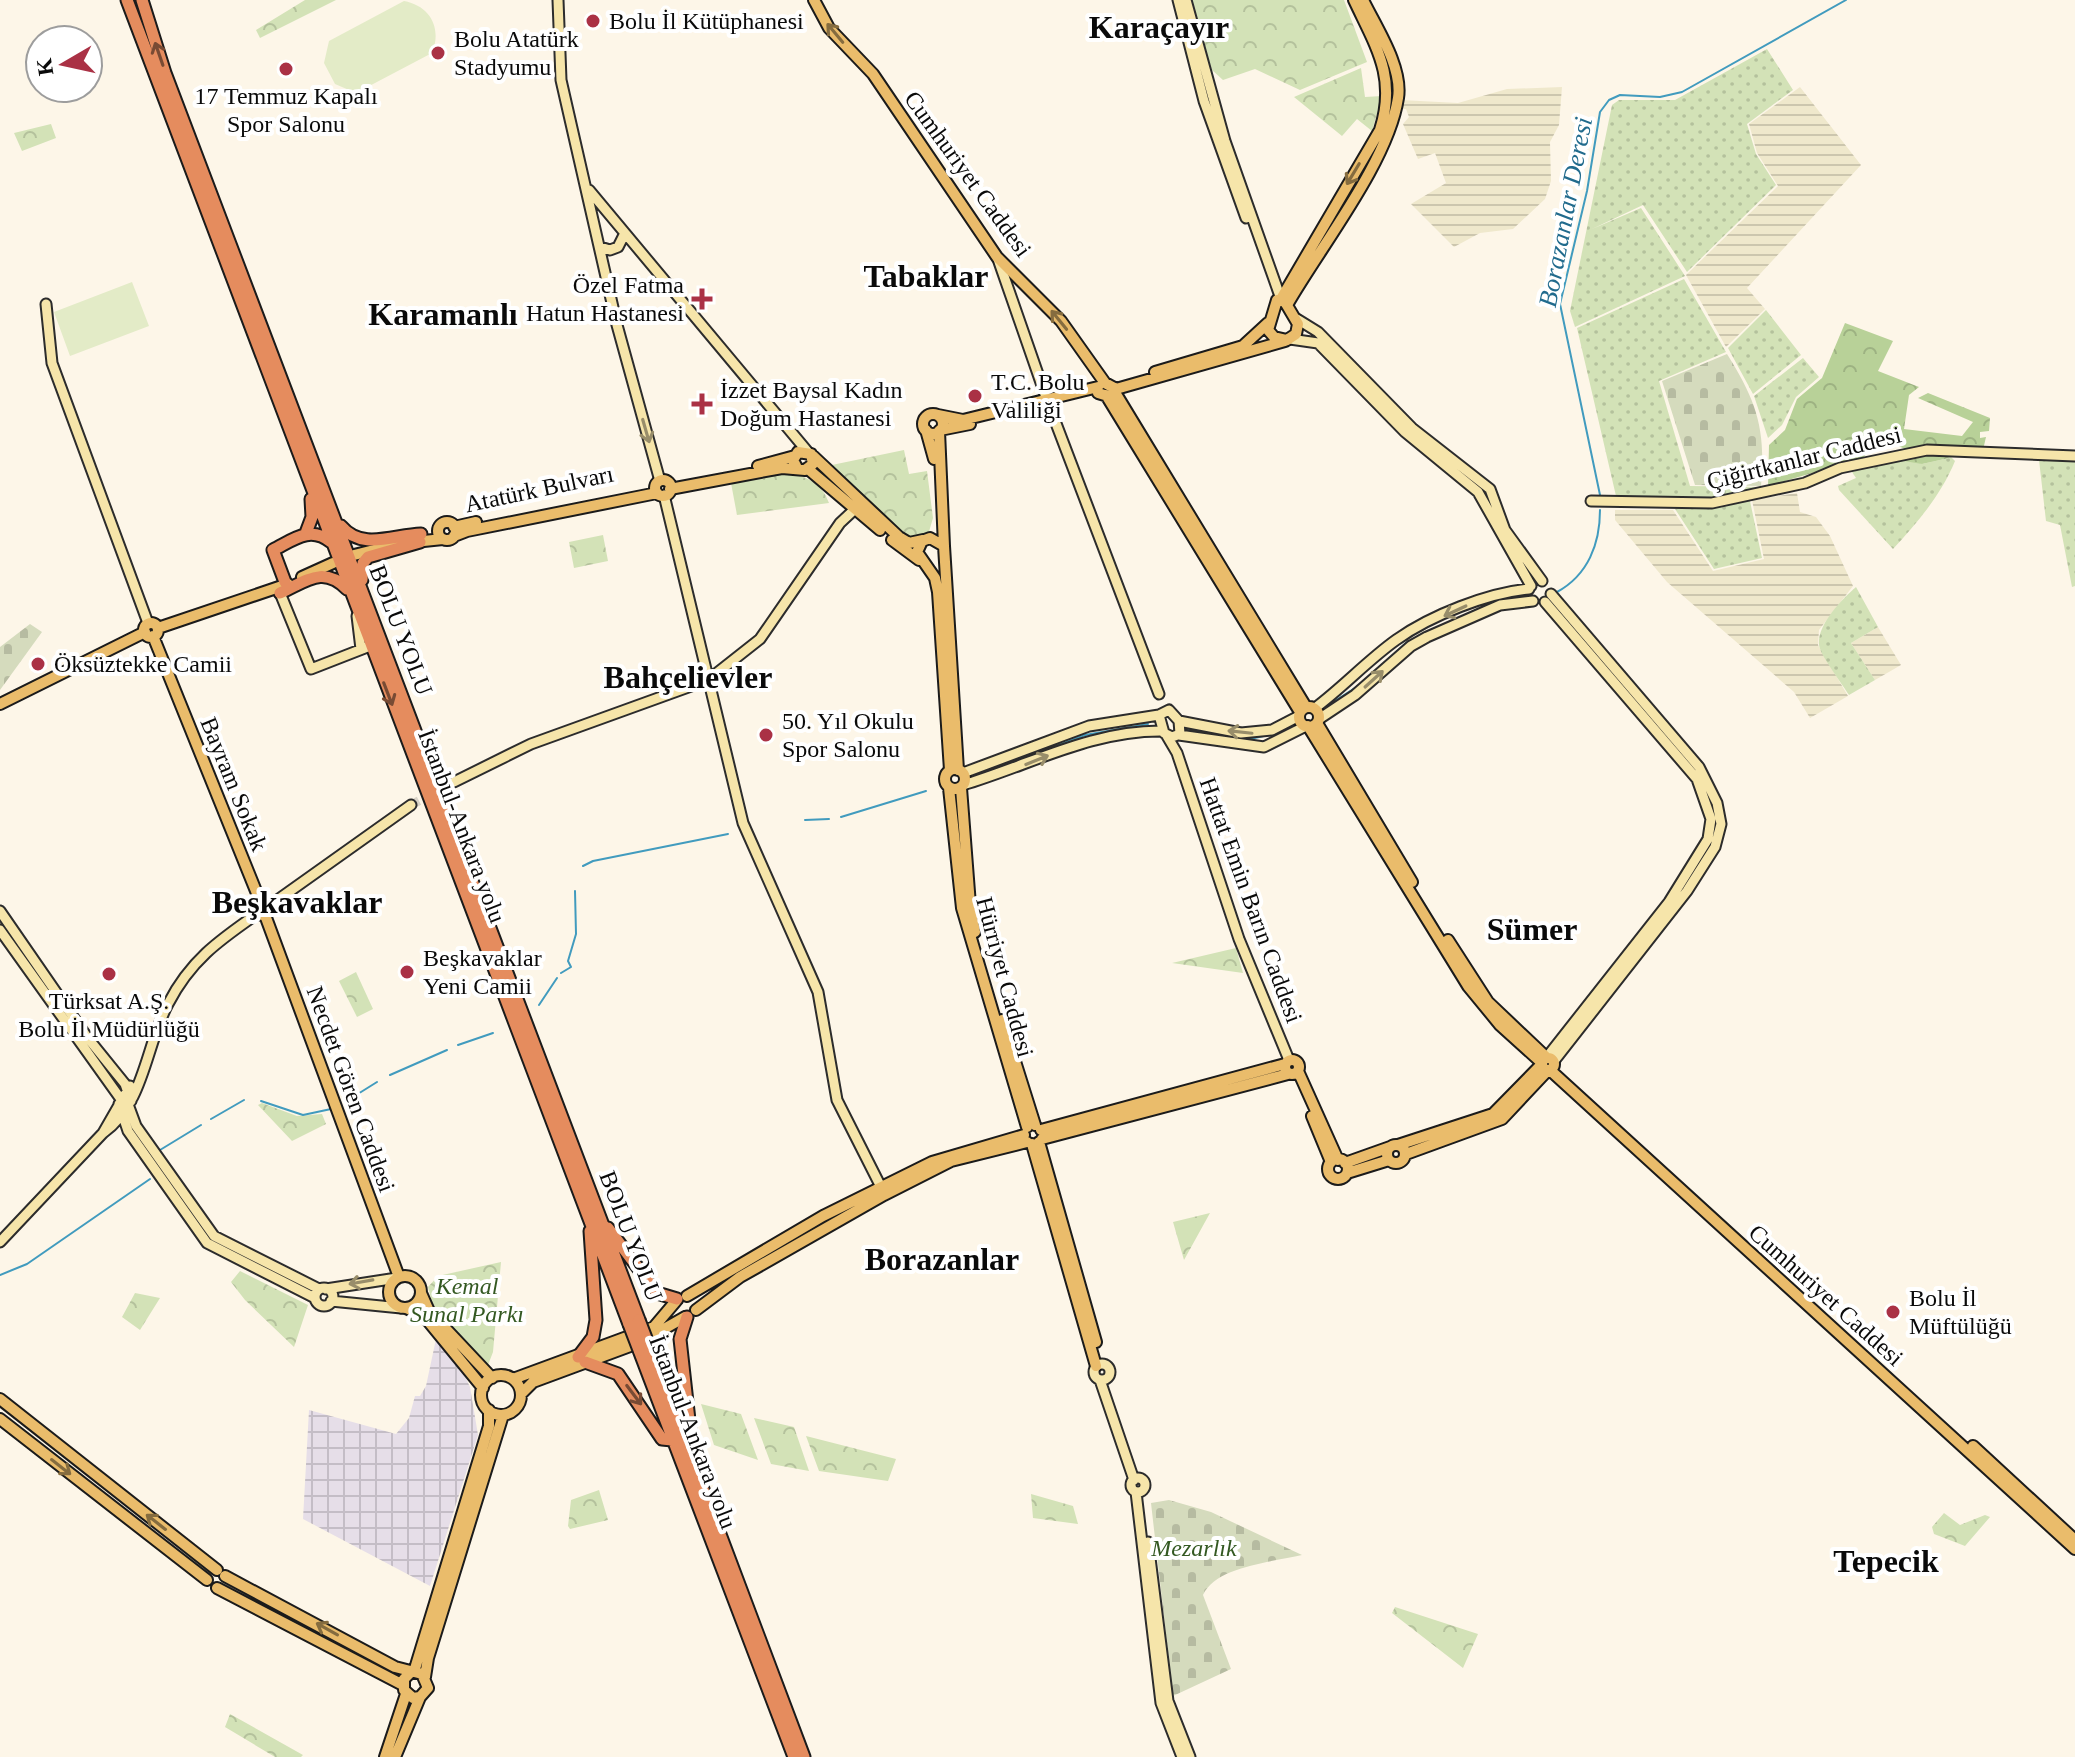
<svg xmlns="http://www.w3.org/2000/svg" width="2075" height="1757" font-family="'Times New Roman',serif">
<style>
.industrial{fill:url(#industrial-grid)}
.farmland{fill:url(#farmland-rules)}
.grass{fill:url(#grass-dots)}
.forest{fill:url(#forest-crowns)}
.cemetery{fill:url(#cemetery-stones)}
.park{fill:url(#park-crowns)}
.pitch{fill:#e3ebc7}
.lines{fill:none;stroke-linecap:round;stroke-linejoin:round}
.stream{stroke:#419bbe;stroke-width:2}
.secondary-tunnel{stroke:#d9d3c7;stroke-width:9;stroke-dasharray:9 4.5;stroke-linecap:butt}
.secondary-casing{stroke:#2c2c2c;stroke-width:13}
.primary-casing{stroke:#1b1b1b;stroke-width:14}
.highway-casing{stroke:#1b1b1b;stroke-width:15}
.secondary{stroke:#f6e5aa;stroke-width:9}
.primary{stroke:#eabc6b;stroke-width:10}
.highway{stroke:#e58c5e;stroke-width:11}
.highway-bridge-casing{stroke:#1b1b1b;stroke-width:15;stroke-linecap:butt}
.highway-bridge{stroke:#e58c5e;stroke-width:11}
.oneway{stroke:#856c3f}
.oneway2{stroke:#784b34}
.oneway3{stroke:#988d6a}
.poi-dot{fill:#aa3145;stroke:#fff;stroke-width:3}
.labels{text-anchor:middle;stroke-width:8;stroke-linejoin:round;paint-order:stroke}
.poi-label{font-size:24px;fill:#0a0a0a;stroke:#fff;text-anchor:start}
.street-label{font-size:24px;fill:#0a0a0a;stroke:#fff}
.park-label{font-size:24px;font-style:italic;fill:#345922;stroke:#fff}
.water-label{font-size:26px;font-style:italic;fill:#216b8d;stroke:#fff}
.district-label{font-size:32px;font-weight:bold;fill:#0a0a0a;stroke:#fff}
</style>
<defs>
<pattern id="industrial-grid" width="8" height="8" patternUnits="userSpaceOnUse" patternTransform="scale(2)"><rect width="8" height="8" fill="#e6dee8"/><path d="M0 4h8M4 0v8" fill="none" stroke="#c4bdc6"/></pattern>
<pattern id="farmland-rules" width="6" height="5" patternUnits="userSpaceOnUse" patternTransform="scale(2)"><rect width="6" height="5" fill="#efe8cc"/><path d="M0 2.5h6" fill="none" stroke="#ccc6ae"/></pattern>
<pattern id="grass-dots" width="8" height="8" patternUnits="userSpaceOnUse" patternTransform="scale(2)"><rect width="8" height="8" fill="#d3e2b7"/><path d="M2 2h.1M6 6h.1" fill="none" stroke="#b4c19c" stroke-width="1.8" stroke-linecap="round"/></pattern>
<pattern id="forest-crowns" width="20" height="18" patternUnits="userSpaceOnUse" patternTransform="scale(2)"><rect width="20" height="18" fill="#b8d198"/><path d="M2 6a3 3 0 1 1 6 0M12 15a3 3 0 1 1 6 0" fill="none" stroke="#9db282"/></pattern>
<pattern id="cemetery-stones" width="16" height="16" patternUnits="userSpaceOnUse" patternTransform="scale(2)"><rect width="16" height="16" fill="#d5dbbd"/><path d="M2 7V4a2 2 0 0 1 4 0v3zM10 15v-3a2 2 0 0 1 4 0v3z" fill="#b6bba1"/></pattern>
<pattern id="park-crowns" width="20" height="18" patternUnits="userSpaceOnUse" patternTransform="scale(2)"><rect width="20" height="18" fill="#d3e2b7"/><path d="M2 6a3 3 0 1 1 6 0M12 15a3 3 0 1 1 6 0" fill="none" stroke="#b4c19c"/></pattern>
</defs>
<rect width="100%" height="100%" fill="#fdf6e8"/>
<path class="industrial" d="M436,1339L460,1366L470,1387L478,1435L430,1586L303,1519L309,1410L396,1434L409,1418L415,1396H420L426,1386Z"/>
<path class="farmland" d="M1562,87L1559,125L1550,142L1551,181L1545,199L1513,229L1480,233L1454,247L1411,204L1446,183L1435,153L1418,159L1403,124L1409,117L1406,109H1398L1401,100L1458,103L1507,89Z
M1800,87L1861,165L1747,288L1765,309L1726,347L1686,275L1778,186L1757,153L1749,124Z
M1797,493L1800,512L1816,517L1830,536L1853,586L1819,630L1818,645L1848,696L1810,718L1794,692L1667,582L1615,520V510H1673L1713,571L1764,559L1752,500Z
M1878,627L1901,665L1875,680L1851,643Z"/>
<path class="grass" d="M1767,49L1793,90L1747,124L1756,154L1776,185L1687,272L1643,205L1592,229L1641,208L1685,276L1575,327L1570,311L1612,105L1619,100H1675Z
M1684,279L1726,352L1659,381L1690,486L1762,487L1719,497L1616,496L1577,328Z
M1766,310L1801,355L1753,394L1728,348Z
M1803,358L1819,377L1796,397L1782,425L1768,438L1754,396Z
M1947,453L1955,461C1941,495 1918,522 1893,549L1839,490L1838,486L1856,478L1852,472L1908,457L1922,464L1949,458Z
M2039,460H2075V586L2072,587L2060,525L2046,521Z
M1750,501L1762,558L1714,569L1675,509Z
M1856,587L1878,627L1851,643L1875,680L1849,695C1843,685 1820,655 1819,645C1817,625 1841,600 1856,587Z"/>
<path class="forest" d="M1845,323L1893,341L1878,371L1919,387L1909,395L1904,429L1962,436L1973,422L1918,398L1928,393L1990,418L1989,431L1980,432V438L1986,437L1983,450L1945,448L1949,458L1922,464L1904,461L1912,452L1896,445L1874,444L1863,458L1768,486L1769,445L1785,430L1797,399L1822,378Z"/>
<path class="cemetery" d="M1727,354C1757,402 1766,429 1761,486L1695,485L1662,381Z
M30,624L42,632L0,690V647Z
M1169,1500L1211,1512L1302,1555C1273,1562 1216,1566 1203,1595L1231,1669L1173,1696L1151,1503Z"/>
<path class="park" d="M305,0H336L260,38L256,30Z
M1189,0H1344L1367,62L1300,90L1255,69L1223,80L1212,70Z
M1361,68L1365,97L1382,96L1372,131L1357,119L1342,136L1294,97Z
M51,124L56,138L22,151L14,133Z
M904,450L909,474L927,471L933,518L928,535L907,539L827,466Z
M787,473C806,476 822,483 829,503L737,515L731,483Z
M603,535L608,561L574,568L569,542Z
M1236,948L1243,973L1172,963Z
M356,972L373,1009L357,1017L339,981Z
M262,1103L297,1116L322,1114L326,1124L292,1141L258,1105Z
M1210,1213L1184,1260L1173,1222Z
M501,1262L493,1352L488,1365L481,1362L433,1306L428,1287L438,1276Z
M240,1271L308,1305L294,1347L245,1300L231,1282Z
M135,1293L160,1298L140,1330L122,1317Z
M701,1404L741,1414L758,1460L714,1445Z
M754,1418L794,1427L809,1471L771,1464Z
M806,1436L896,1459L888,1481L819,1471Z
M599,1490L608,1520L570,1529L568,1526L571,1500Z
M1031,1494L1073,1506L1078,1524L1033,1518Z
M1944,1513L1960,1525L1985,1515L1990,1517L1965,1546L1934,1534L1932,1527Z
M1395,1607L1478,1634L1463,1668L1392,1613Z
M230,1714L303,1755L301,1757H275L225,1727Z"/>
<path class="pitch" d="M404,1C431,6 442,29 432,53L356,93L335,84L324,63L329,41Z
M132,282L149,326L70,356L54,312Z"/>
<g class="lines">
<path class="stream" d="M1600,495L1560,304L1587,191L1600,112L1609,100L1620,95L1660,97L1682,92L1846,0
M1557,592C1588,575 1600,544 1600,510
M1446,624L1498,600L1528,596
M1321,710L1361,684L1406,643L1426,633
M1186,729L1250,739L1287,731
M978,776L1085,735L1148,724
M841,817L926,791
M805,820L829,819
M583,866L593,861L728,834
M561,973L571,967L568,961L576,934L575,891
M539,1005L557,978
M458,1045L493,1033
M390,1075L447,1050
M261,1101L303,1115L331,1109
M345,1102L377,1082
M211,1119L244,1100
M160,1150L201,1125
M0,1275L27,1264L150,1179"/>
<path class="secondary-tunnel" d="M411,805L454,782"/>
<defs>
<path id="secondary" d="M558,0L561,80L617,325L660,481
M1178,0L1204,101L1246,218
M1186,0L1225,141L1281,299
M589,190L807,451
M600,247L610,250L618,247L625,233
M998,259L1047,400
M46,304L52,363L148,623
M1297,319L1318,332L1412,428L1490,489L1505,530L1542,581
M1290,339L1318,343L1405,432L1478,492L1531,586
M1049,405L1159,694
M664,495L743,823L818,992L837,1100L881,1187
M1591,501L1712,503L1805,483L1840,468L1927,450L2075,456
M278,588L311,669L370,646
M1551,594L1699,767L1717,803L1721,824L1715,847L1687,891L1554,1061
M1545,602L1697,779L1711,819L1708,839L1669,902L1547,1057
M357,616L361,649
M1315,708C1343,687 1368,660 1396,640C1431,615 1488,593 1529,589
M1319,719L1355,695L1411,646L1427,637L1500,605L1533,601
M1179,721L1180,734L1172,737L1164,733L1159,715L1169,710L1179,721L1241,733L1272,730L1299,716
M1179,735L1264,747L1306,726
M1167,736L1177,753L1239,939L1289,1060
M963,773L1089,726L1159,715
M454,782L531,744L708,680L760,639L840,523L855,509
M963,785C1030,765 1092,730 1163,731
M269,906L411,805
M0,911L87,1037L125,1084L131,1101
M0,930L120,1098
M119,1104L128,1131L207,1243L315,1298
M129,1107L136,1126L214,1236L319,1289
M103,1133C145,1103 145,1047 168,1004C190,961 218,941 257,914
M0,1242L103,1133L130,1086
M315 1297a9 9 0 1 1 18 0a9 9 0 1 1-18 0Z
M326,1289L397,1278
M331,1301L401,1308
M1094 1372a8 8 0 1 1 16 0a8 8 0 1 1-16 0Z
M1100,1380L1134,1480
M1131 1485a7 7 0 1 1 14 0a7 7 0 1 1-14 0Z
M1136,1492L1161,1703L1182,1757
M1148,1542L1168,1701L1190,1757"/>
<path id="primary" d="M814,0L829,28L873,74L997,257L1061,321L1105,383L1116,389L1111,397L1098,393
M1281,299L1380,130C1397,77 1376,47 1354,0
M1277,300L1285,302L1298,324L1296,334L1287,340L1274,337L1268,330Z
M1287,305C1320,247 1388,163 1398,98C1403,67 1376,27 1363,0
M1155,372L1243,346L1268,323
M1116,389L1285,341
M1116,394L1306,707
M1106,395L1300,712
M923 424a10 10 0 1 1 20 0a10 10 0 1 1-20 0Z
M938,415L963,420L1098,387
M926,430L934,459
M940,430L970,424
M939,431L944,546
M813,456L899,537L909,543L923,540
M758,466L795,456
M808,469L880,530
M655 488a8 8 0 1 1 16 0a8 8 0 1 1-16 0Z
M670,489L782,468L805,470L813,464L811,454L798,452L793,460L797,468
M438 531a9 9 0 1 1 18 0a9 9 0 1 1-18 0Z
M454,527L476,522
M454,536L467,531L657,493
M892,540L919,560
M414,542L443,539
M354,555L394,545
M302,577L333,563
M144 630a7 7 0 1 1 14 0a7 7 0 1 1-14 0Z
M158,628L288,584
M153,636L260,901
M0,704L145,632
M1299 717a10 10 0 1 1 20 0a10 10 0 1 1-20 0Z
M1317,723L1412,882
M1308,726L1468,986L1500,1025L1541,1062
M945 779a10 10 0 1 1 20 0a10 10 0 1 1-20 0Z
M950,770L938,592L935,578L917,552L922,541L930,538L944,546L958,770
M949,788L962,908L1027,1127
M961,788L970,905L975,932
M255 908a7 7 0 1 1 14 0a7 7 0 1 1-14 0Z
M265,915L399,1277
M1448,940L1488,1002L1546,1057
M1002,1020L1035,1125
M1542 1064a6 6 0 1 1 12 0a6 6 0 1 1-12 0Z
M1285 1067a7 7 0 1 1 14 0a7 7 0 1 1-14 0Z
M1550,1070L2075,1549
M1298,1071L1338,1160
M1312,1116L1331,1162
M1041,1130L1285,1064
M1042,1139L1288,1074
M1039,1142L1096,1342
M1032,1144L1096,1366
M1387 1154a9 9 0 1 1 18 0a9 9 0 1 1-18 0Z
M1398,1145L1493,1114L1541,1065
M1406,1154L1502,1119L1548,1070
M1328 1169a10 10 0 1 1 20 0a10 10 0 1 1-20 0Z
M1345,1163L1390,1147
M1347,1173L1389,1160
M389 1292a16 16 0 1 1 32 0a16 16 0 1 1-32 0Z
M421,1293L429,1311L492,1378
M687,1296L823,1216L932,1162L1024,1135
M406,1308L424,1316L483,1388
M696,1310L740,1277L884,1195L951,1161L1027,1142
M481 1395a20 20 0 1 1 40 0a20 20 0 1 1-40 0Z
M513,1379L654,1327L676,1301
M521,1394L533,1382L641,1342L685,1317
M0,1399L217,1570
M0,1419L207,1580
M1973,1446L2075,1540
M225,1576L395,1667L422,1674L428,1688L420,1697L413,1698L404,1690V1679L410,1673
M217,1588L403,1685
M414,1672L489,1426V1410
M425,1677L428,1658L503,1415
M385,1757L406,1694
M395,1757L420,1697"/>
<path id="highway" d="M127,0L629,1324
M142,0L165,73L639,1320
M341,526C362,551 393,535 421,534
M306,533L312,517L311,499
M362,580L363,563L368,557L420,542
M285,582L273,550C293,540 310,525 331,542
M280,593C307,581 323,565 347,589
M608,1228L657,1293L677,1299
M687,1317L680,1339L692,1447
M649,1346L804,1757
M639,1350L794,1757
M578,1357L593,1337L596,1320L590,1231
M585,1362L618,1374L662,1439L672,1440"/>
</defs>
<use href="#secondary" class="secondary-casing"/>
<use href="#primary" class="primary-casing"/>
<use href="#highway" class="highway-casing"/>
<use href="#secondary" class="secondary"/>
<use href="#primary" class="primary"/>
<use href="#highway" class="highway"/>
<defs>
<path id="highway-bridge" d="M639,1320L649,1346
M629,1324L639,1350"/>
</defs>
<use href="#highway-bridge" class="highway-bridge-casing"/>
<use href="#highway-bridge" class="highway-bridge"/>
</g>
<defs><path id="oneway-shaft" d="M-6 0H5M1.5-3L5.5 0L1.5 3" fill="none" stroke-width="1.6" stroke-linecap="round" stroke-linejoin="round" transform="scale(2)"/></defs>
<g class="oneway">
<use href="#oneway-shaft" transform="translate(835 33) rotate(-130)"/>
<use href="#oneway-shaft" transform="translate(1353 174) rotate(121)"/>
<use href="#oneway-shaft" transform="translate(1059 320) rotate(-129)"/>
<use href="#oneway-shaft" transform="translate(61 1467) rotate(38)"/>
<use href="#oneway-shaft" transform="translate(156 1522) rotate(-142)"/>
<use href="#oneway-shaft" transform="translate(327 1629) rotate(-151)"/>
</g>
<g class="oneway2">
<use href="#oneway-shaft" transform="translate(159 54) rotate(-109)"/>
<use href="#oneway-shaft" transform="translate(388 694) rotate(69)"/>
<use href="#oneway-shaft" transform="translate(634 1395) rotate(53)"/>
</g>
<g class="oneway3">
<use href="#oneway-shaft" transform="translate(646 431) rotate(74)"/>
<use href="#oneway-shaft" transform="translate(1455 611) rotate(155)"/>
<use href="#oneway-shaft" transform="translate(1374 679) rotate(-42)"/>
<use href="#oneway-shaft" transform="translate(1240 732) rotate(-174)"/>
<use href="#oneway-shaft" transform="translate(1037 760) rotate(-22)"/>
<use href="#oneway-shaft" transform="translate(361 1282) rotate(170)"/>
</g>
<g class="poi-dot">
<circle cx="593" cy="21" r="8"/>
<circle cx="438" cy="53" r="8"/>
<circle cx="286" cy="69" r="8"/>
<path d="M698 287h8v8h8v8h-8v8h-8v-8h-8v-8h8z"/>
<circle cx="975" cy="396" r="8"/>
<path d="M698 392h8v8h8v8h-8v8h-8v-8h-8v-8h8z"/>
<circle cx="38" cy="664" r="8"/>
<circle cx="766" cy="735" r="8"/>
<circle cx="407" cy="972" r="8"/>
<circle cx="109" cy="974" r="8"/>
<circle cx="1893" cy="1312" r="8"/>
</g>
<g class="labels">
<g class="poi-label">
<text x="609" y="29">Bolu İl Kütüphanesi</text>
<text x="454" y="47">Bolu Atatürk<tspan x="454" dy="28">Stadyumu</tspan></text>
<text x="286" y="104" text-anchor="middle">17 Temmuz Kapalı<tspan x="286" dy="28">Spor Salonu</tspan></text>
<text x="684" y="293" text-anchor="end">Özel Fatma<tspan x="684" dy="28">Hatun Hastanesi</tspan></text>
<text x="991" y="390">T.C. Bolu<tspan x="991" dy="28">Valiliği</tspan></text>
<text x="720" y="398">İzzet Baysal Kadın<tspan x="720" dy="28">Doğum Hastanesi</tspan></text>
<text x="54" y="672">Öksüztekke Camii</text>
<text x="782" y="729">50. Yıl Okulu<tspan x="782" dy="28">Spor Salonu</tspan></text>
<text x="423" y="966">Beşkavaklar<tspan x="423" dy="28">Yeni Camii</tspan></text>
<text x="109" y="1009" text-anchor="middle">Türksat A.Ş.<tspan x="109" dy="28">Bolu İl Müdürlüğü</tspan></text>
<text x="1909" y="1306">Bolu İl<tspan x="1909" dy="28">Müftülüğü</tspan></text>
</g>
<g class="street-label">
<text transform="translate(968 174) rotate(54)" y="8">Cumhuriyet Caddesi</text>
<text transform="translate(1804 458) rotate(-14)" y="8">Çiğirtkanlar Caddesi</text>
<text transform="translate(539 489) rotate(-12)" y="8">Atatürk Bulvarı</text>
<text transform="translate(401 630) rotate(69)" y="8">BOLU YOLU</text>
<text transform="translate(234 784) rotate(68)" y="8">Bayram Sokak</text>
<text transform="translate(462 826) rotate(69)" y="8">İstanbul-Ankara yolu</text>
<text transform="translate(1251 900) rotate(70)" y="8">Hattat Emin Barın Caddesi</text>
<text transform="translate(1005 977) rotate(75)" y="8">Hürriyet Caddesi</text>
<text transform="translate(351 1089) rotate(70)" y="8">Necdet Gören Caddesi</text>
<text transform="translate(631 1236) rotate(69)" y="8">BOLU YOLU</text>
<text transform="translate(1826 1295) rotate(42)" y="8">Cumhuriyet Caddesi</text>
<text transform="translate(693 1432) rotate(69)" y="8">İstanbul-Ankara yolu</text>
</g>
<g class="park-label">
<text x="467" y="1294">Kemal<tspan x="467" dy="28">Sunal Parkı</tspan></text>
<text x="1194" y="1556">Mezarlık</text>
</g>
<g class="water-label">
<text transform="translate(1565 212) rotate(-79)" y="9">Borazanlar Deresi</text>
</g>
<g class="district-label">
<text x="1159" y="38">Karaçayır</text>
<text x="926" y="287">Tabaklar</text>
<text x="443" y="325">Karamanlı</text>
<text x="688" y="688">Bahçelievler</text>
<text x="297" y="913">Beşkavaklar</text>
<text x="1532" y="940">Sümer</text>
<text x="942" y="1270">Borazanlar</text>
<text x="1886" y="1572">Tepecik</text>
</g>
</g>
<g transform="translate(64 64) rotate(261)"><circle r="38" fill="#ffffff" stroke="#9d9d9d" stroke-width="2"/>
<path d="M0-6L14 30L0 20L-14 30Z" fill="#aa3145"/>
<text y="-12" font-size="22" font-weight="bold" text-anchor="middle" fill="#0a0a0a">K</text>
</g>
</svg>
